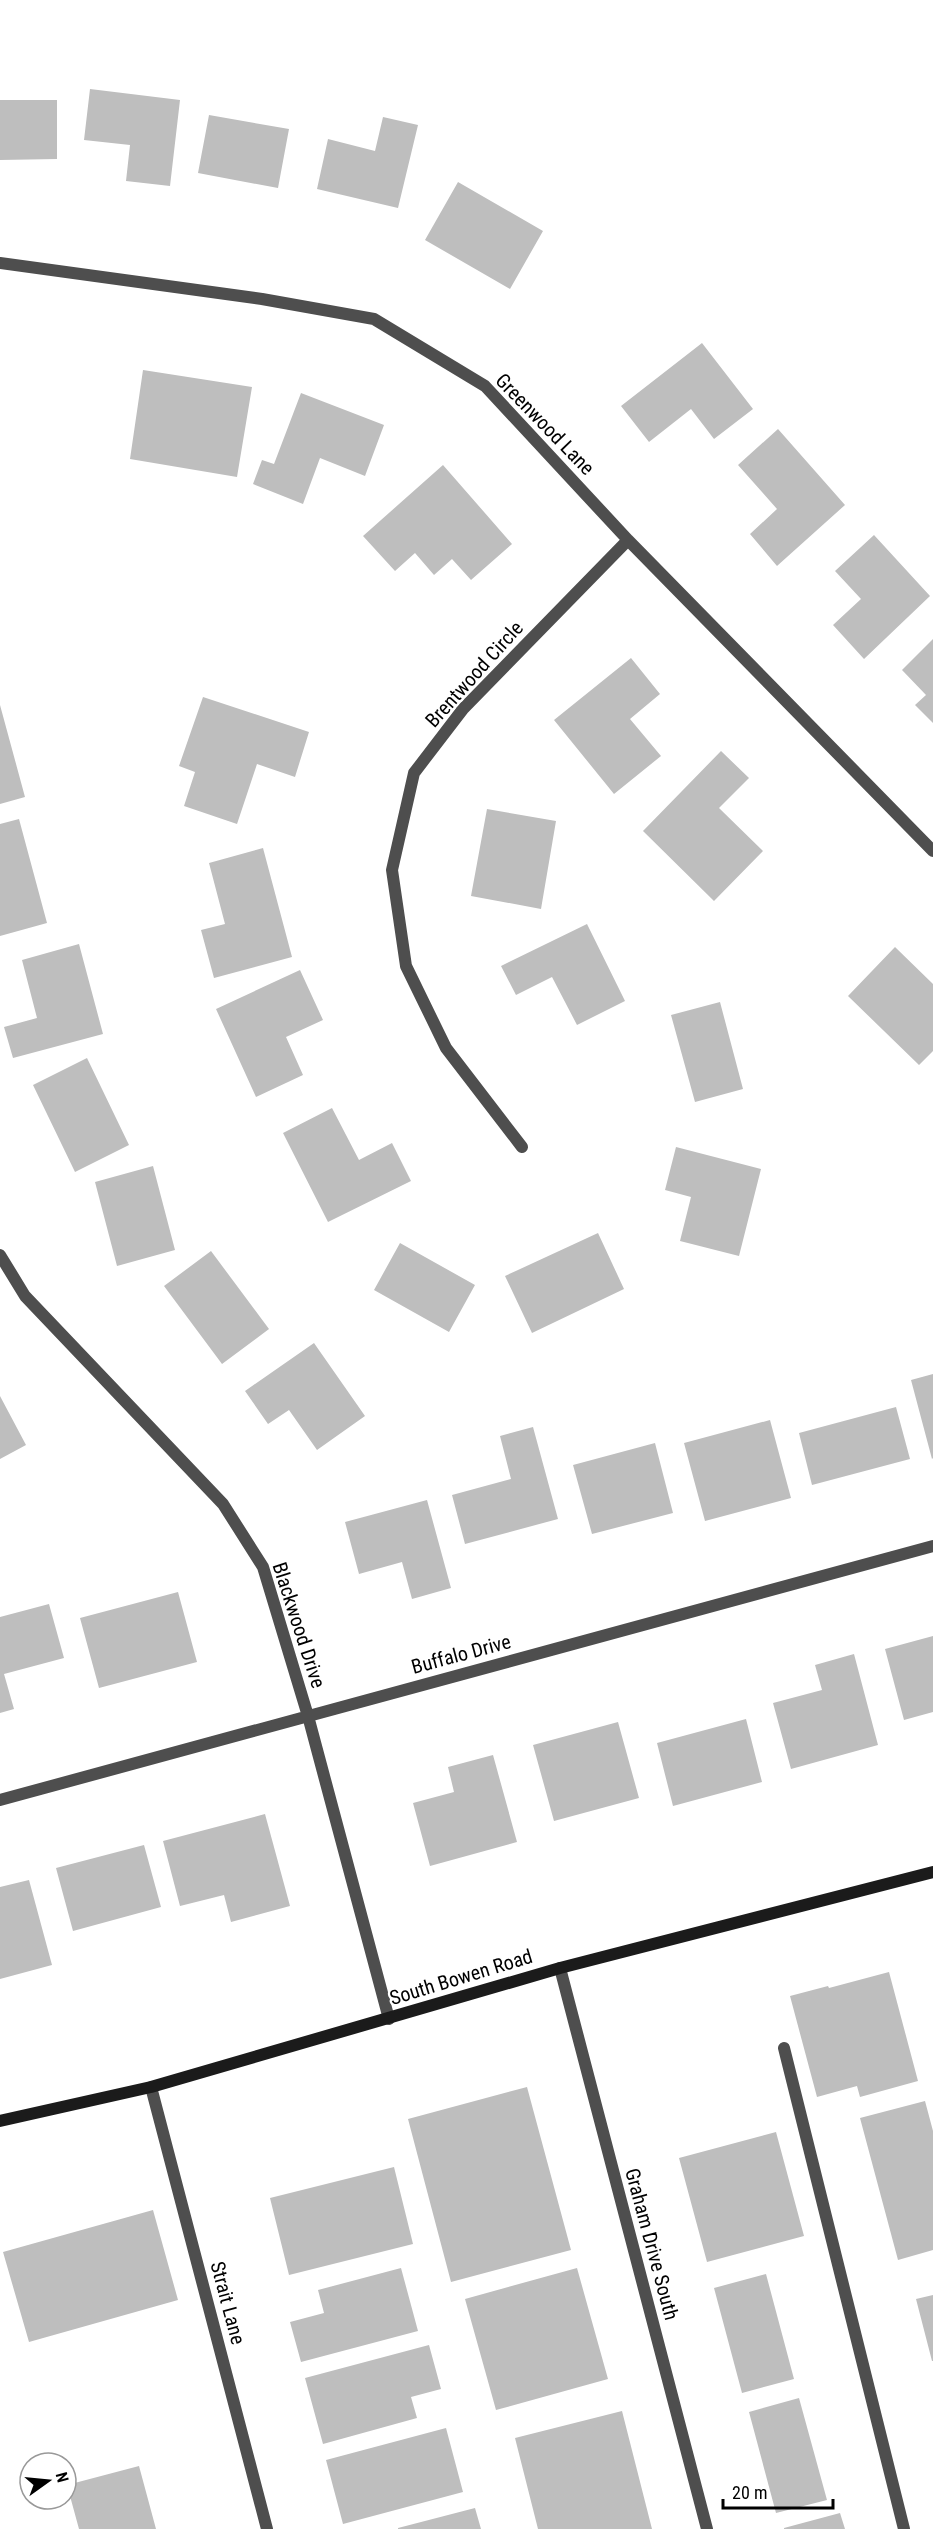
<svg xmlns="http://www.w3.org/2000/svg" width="933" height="2529" font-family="'Roboto Condensed',sans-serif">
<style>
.building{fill:#bebebe}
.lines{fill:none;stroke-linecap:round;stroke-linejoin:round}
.service{stroke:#4e4e4e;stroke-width:12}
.minor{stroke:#4e4e4e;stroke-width:12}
.secondary{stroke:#1b1b1b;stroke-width:12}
.labels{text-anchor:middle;stroke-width:4.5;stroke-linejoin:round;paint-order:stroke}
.street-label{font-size:20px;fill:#000;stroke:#fff}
</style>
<rect width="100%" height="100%" fill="#fff"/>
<path class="building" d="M90,89L180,100L170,186L126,181L130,145L84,140Z
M0,100H57V159L0,160Z
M209,115L289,129L278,188L198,173Z
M383,117L418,125L398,208L317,189L328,139L375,151Z
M458,182L543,231L510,289L425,240Z
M702,343L753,409L714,439L691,409L649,442L621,406Z
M143,370L252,387L237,477L130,459Z
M301,393L384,425L365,476L320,458L303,504L253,484L262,460L274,464Z
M778,429L845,505L777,566L750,534L777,509L738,465Z
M443,465L512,544L471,580L452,559L434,575L415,553L395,571L363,536Z
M874,535L930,596L864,659L833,625L861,599L835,571Z
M933,639V723L915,705L926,695L902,670Z
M631,658L660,694L630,719L661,756L614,794L554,720Z
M203,697L309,732L295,777L257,764L237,824L184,806L195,772L179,766Z
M0,705L25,797L0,804Z
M721,751L749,778L719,808L763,851L714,901L643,831Z
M487,809L556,821L541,909L471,896Z
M19,819L47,923L0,936V824Z
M263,848L292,957L214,978L201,930L225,924L209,863Z
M587,924L625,1001L577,1025L552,977L516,995L501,966Z
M79,944L103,1034L13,1058L4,1027L37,1018L22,960Z
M895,947L933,984V1051L919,1065L848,996Z
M300,970L323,1020L286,1037L303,1075L256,1097L216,1009Z
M720,1002L743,1089L695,1102L671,1015Z
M87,1058L129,1145L75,1172L33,1085Z
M332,1108L359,1160L392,1143L411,1181L328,1222L283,1133Z
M676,1147L761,1169L739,1256L680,1241L691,1197L665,1190Z
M153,1166L175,1250L117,1266L95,1182Z
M598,1233L624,1289L532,1333L505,1276Z
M400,1243L475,1285L449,1332L374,1290Z
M211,1251L269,1329L222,1364L164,1286Z
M314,1343L365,1416L317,1450L289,1410L268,1424L245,1391Z
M933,1374V1458L932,1459L911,1380Z
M0,1396L26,1445L0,1459Z
M896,1407L910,1459L812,1485L799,1433Z
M770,1420L791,1498L705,1521L684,1443Z
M533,1427L558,1519L465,1544L452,1495L511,1479L500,1436Z
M655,1443L673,1513L592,1534L573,1465Z
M427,1500L451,1588L412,1599L402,1562L359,1574L345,1522Z
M178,1592L197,1662L99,1688L80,1618Z
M49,1604L64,1658L4,1674L14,1709L0,1713V1617Z
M933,1636V1712L904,1720L885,1649Z
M854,1654L878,1745L791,1769L773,1703L822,1690L815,1665Z
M746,1719L762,1782L673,1806L657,1743Z
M618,1722L639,1798L554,1821L533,1745Z
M493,1755L517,1842L430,1866L413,1803L454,1792L448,1767Z
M265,1814L290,1906L231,1922L224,1895L180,1906L163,1841Z
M144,1845L161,1907L73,1931L56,1868Z
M29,1880L52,1965L0,1979V1887Z
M889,1972L918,2081L860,2097L857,2086L817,2097L790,1996L828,1986L829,1988Z
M527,2087L571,2250L451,2282L408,2119Z
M925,2101L933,2131V2250L898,2260L860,2118Z
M776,2132L804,2236L707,2262L679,2158Z
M394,2167L413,2244L289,2275L270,2198Z
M153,2210L178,2300L29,2342L3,2252Z
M401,2268L418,2331L301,2362L290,2322L324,2313L318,2290Z
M577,2268L608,2379L496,2410L465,2299Z
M766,2274L794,2379L742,2393L714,2288Z
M933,2295V2361H932L916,2299Z
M429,2345L441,2389L411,2397L417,2418L323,2444L305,2378Z
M799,2398L827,2500L776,2513L749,2412Z
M622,2411L652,2529H538L515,2438Z
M446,2428L463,2492L343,2524L326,2460Z
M139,2466L156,2529H79L67,2485Z
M475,2508L481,2529H398V2528Z
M840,2513L845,2529H784V2528Z"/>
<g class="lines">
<path class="service" d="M784,2048L904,2529"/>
<path class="minor" d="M0,263L262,299L374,319L485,386L628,540L933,851
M522,1147L446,1048L406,966L392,870L414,773L463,709L628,540
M0,1255L25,1296L223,1504L263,1567L308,1716L389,2019
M0,1800L933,1546
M560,1968L707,2529
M151,2087L267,2529"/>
<path class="secondary" d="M0,2121L151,2087L560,1968L933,1872"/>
</g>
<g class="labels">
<g class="street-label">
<text transform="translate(545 424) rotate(46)" y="7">Greenwood Lane</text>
<text transform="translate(474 674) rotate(-48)" y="7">Brentwood Circle</text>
<text transform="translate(299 1625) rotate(72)" y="7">Blackwood Drive</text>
<text transform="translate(461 1654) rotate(-15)" y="7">Buffalo Drive</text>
<text transform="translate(461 1977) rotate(-17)" y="7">South Bowen Road</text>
<text transform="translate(652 2244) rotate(75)" y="7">Graham Drive South</text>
<text transform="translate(228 2303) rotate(75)" y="7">Strait Lane</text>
</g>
</g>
<g transform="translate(48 2481) rotate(75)"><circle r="28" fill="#ffffff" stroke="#999999" stroke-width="1.5"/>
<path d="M0-4.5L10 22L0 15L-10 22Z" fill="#000000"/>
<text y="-9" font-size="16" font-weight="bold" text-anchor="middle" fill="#000000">N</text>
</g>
<path d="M723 2499v9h110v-9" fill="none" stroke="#000000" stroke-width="3"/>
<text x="732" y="2499" font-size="18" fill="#000000" stroke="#ffffff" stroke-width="4.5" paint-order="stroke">20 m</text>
</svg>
